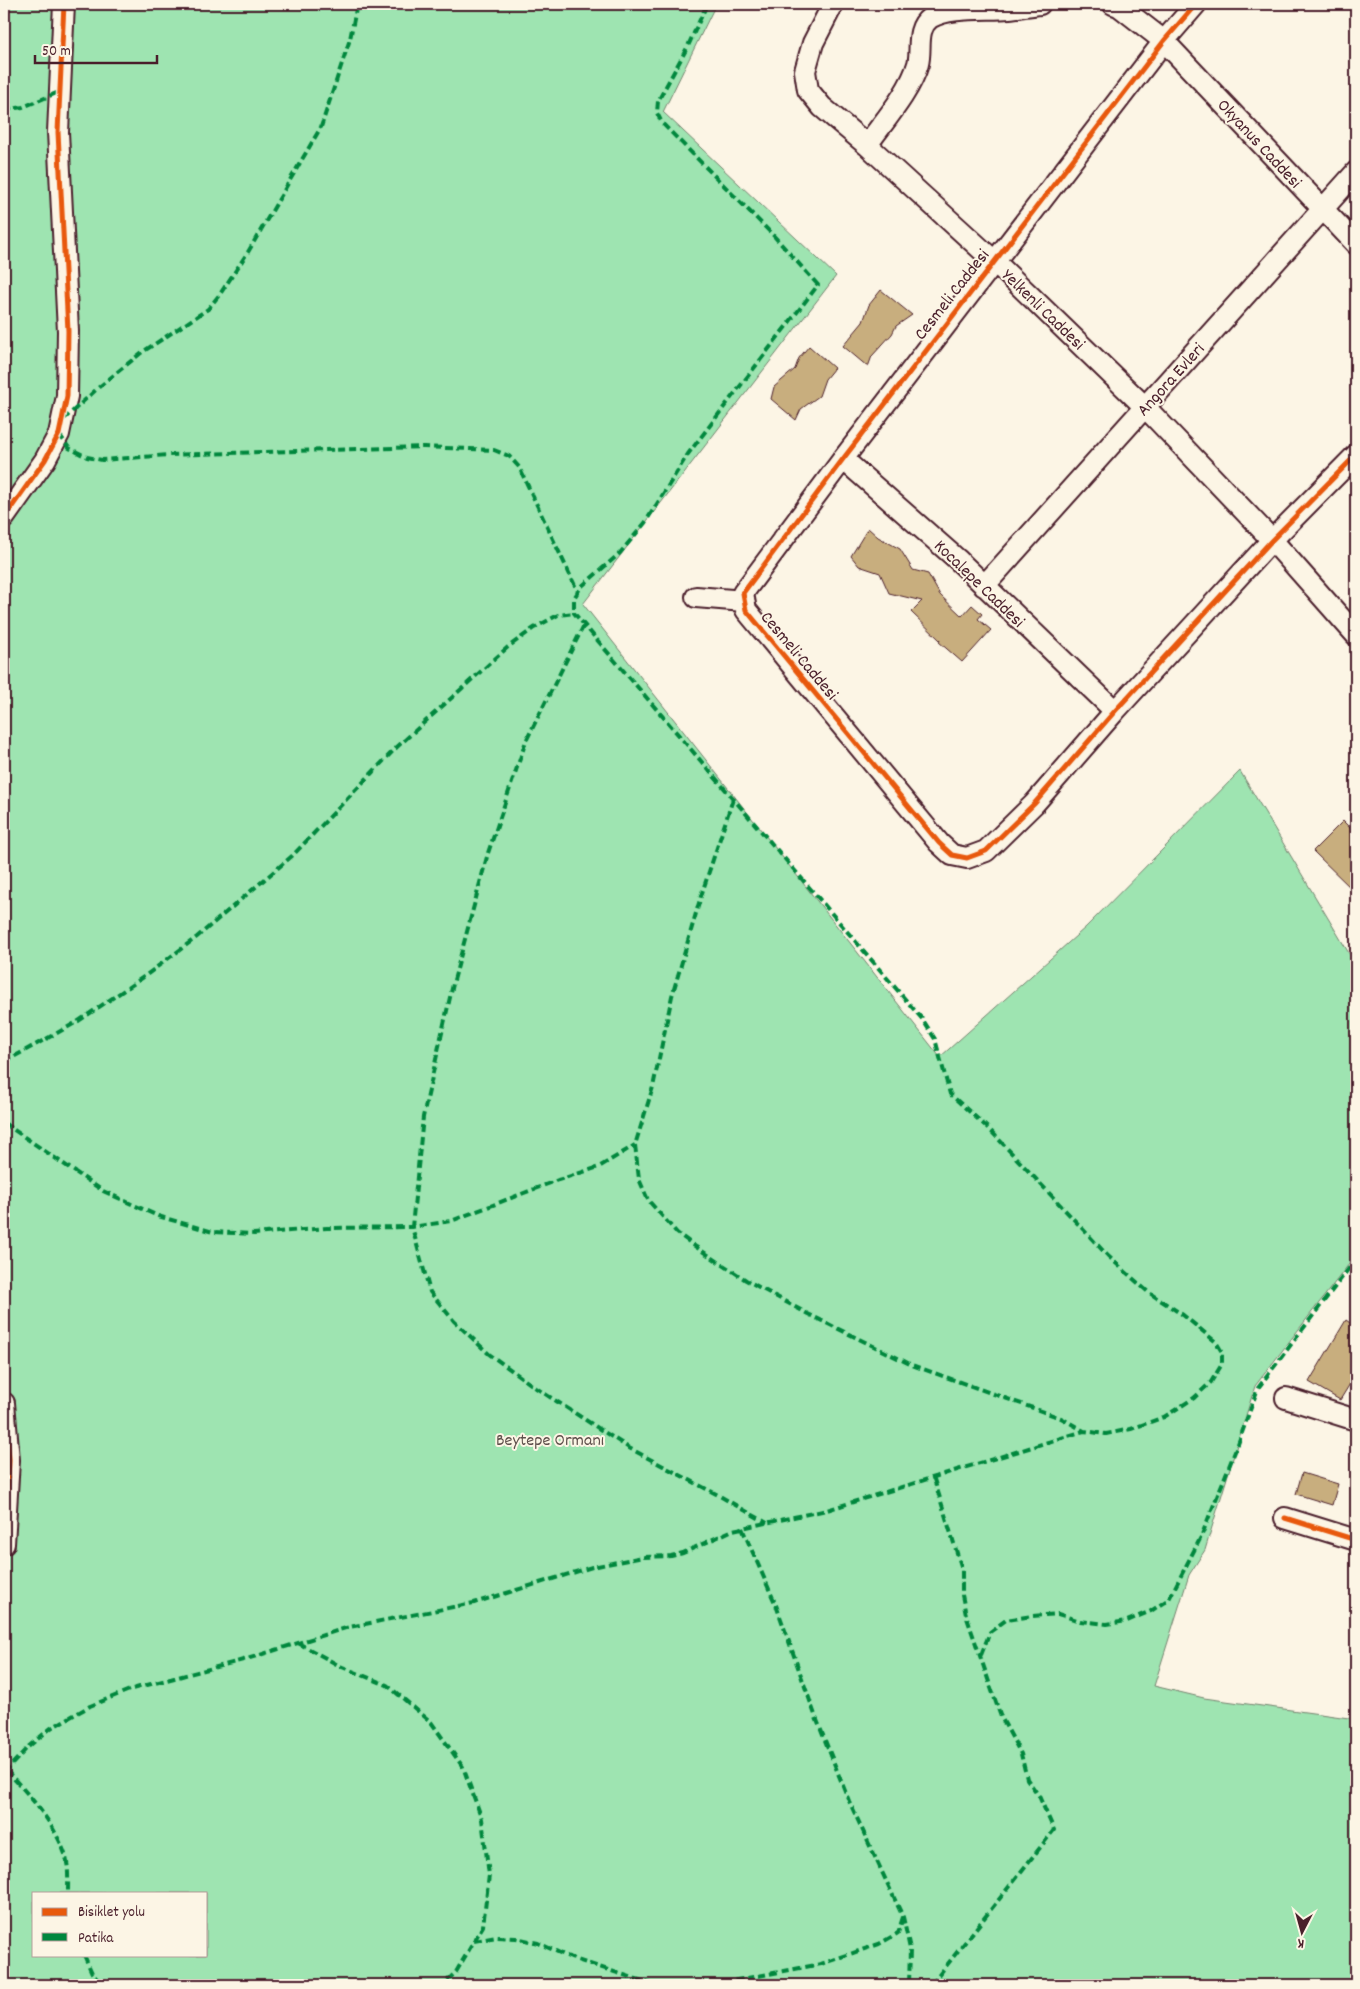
<svg xmlns="http://www.w3.org/2000/svg" width="1360" height="1989" font-family="Dekko,sans-serif">
<style>
.green{fill:#9ee4b1;stroke:#74826e;fill-rule:evenodd}
.building{fill:#c8ae7e;stroke:#4a1f2b}
.lines{fill:none;stroke-linecap:round;stroke-linejoin:round}
.minor-casing{stroke:#4a1f2b;stroke-width:24}
.minor{stroke:#fcf5e5;stroke-width:20}
.quiet{stroke:#00873e;stroke-width:4;stroke-dasharray:8 4;stroke-linecap:butt}
.cycleway-casing{stroke:#fcf5e5;stroke-width:8}
.cycleway{stroke:#e8590c;stroke-width:5}
.labels{text-anchor:middle;stroke-width:4;stroke-linejoin:round;paint-order:stroke}
.street-label{font-size:18px;fill:#4a1f2b;stroke:#fcf5e5}
.park-label{font-size:18px;fill:#5f504c;stroke:#fcf5e5}
</style>
<rect width="100%" height="100%" fill="#fcf5e5"/>
<filter id="ink" filterUnits="userSpaceOnUse"><feTurbulence type="fractalNoise" baseFrequency=".02" numOctaves="2"/><feDisplacementMap in="SourceGraphic" scale="10" xChannelSelector="R" yChannelSelector="G"/><feConvolveMatrix kernelMatrix="1 2 1 2 8 2 1 2 1" color-interpolation-filters="sRGB"/></filter>
<g filter="url(#ink)">
<path class="green" d="M4,4H716L663,112L836,276L583,604L940,1057L1086,927L1240,771L1356,965V1255L1255,1386L1205,1550L1189,1575L1154,1686L1204,1698L1356,1719V1985H4ZM34,1893H206V1955H34Z"/>
<path class="building" d="M881,290L912,315L896,326L892,334L872,356L868,367L843,346L863,322L869,305Z
M809,346L834,368L825,379L819,396L801,409L796,420L771,399L774,387L795,369L799,358Z
M868,528L878,537L900,549L913,570L928,574L940,595L962,616L972,605L982,614L978,619L991,630L962,662L939,642L940,640L911,612L922,601L889,593L880,573L859,566L851,556Z
M1343,821L1356,834V893L1313,851Z
M1346,1320L1356,1327V1374L1340,1400L1309,1382Z
M1302,1473L1338,1484L1332,1505L1296,1494Z"/>
<g class="lines">
<defs>
<path id="minor" d="M833,4L813,43L805,71L808,90L822,107L867,145L994,261L1145,407L1272,540L1356,635
M1113,4L1119,6L1164,41L1356,244
M1196,4L1164,41L843,459L743,593L746,610L939,843L952,855L967,858L986,851L1034,804L1115,711L1272,540L1356,455
M867,145C884,121 910,92 918,64C922,49 915,29 930,18C948,6 988,10 1009,8C1020,7 1030,5 1040,4
M843,459L957,559L1115,711
M4,518L45,460L59,434L67,396L68,331L58,132L64,4
M984,586L1356,172
M696,597L744,601
M1286,1398L1356,1420
M4,1403L9,1460L4,1544
M1285,1518L1356,1540"/>
</defs>
<use href="#minor" class="minor-casing"/>
<use href="#minor" class="minor"/>
<path class="quiet" d="M4,110L23,107L59,92
M63,420L99,387L141,353L208,309L220,294L248,252L321,127L350,39L357,4
M59,434L69,448L87,457L102,460L169,455L424,447L494,450L509,456L519,467L578,592
M584,625L526,741L488,853L453,984L423,1117L412,1227L430,1292L454,1321L489,1354L536,1388L629,1448L718,1495L767,1523
M733,799L701,896L672,996L653,1087L635,1145L639,1179L648,1200L677,1233L696,1247L746,1280L808,1314L912,1365L1061,1418L1084,1431
M4,1062L77,1022L145,976L197,937L292,856L397,747L508,647L534,628L558,615L574,613
M4,1123L103,1191L158,1216L213,1232L254,1234L327,1228L412,1227L451,1221L558,1180L599,1167L635,1145
M742,1528L776,1605L815,1715L849,1801L903,1917L910,1949L909,1985
M298,1643L340,1666L387,1685L431,1722L463,1767L482,1819L489,1875L483,1926L456,1972L443,1985
M981,1655L990,1632L1006,1620L1032,1616L1058,1614L1080,1621L1107,1624L1127,1621L1151,1611L1169,1599L1201,1537L1238,1444L1258,1388L1356,1259
M6,1770C29,1795 53,1821 65,1854C69,1865 68,1881 68,1893
M4,1773L28,1747L51,1728L90,1706L132,1689L247,1659L349,1627L474,1603L592,1567L643,1557L671,1556L683,1553L733,1530L827,1510L1084,1431L1106,1434L1131,1429L1164,1417L1194,1398L1211,1382L1222,1364V1352L1216,1342L1183,1315L1148,1292L1108,1256L990,1130L950,1094L935,1039L923,1020L574,613V598L581,587L620,553L645,523L688,454L818,285L773,235L662,123L657,113L658,101L688,46L707,4
M474,1941L497,1937L516,1938L538,1943L571,1958L655,1985
M84,1955L92,1973L102,1985
M711,1985L821,1964L879,1944L898,1933L903,1917
M931,1985L1054,1830L1039,1796L1027,1779L1021,1754L1001,1717L966,1615L962,1595V1569L933,1476"/>
<defs>
<path id="cycleway" d="M1196,4L1164,41L843,459L743,593L746,610L939,843L952,855L967,858L986,851L1034,804L1115,711L1272,540L1356,455
M4,518L45,460L59,434L67,396L68,331L58,132L64,4
M4,1403L9,1460L4,1544
M1285,1518L1356,1540"/>
</defs>
<use href="#cycleway" class="cycleway-casing"/>
<use href="#cycleway" class="cycleway"/>
</g>
</g>
<g class="labels">
<g class="street-label">
<text transform="translate(1260 143) rotate(47)" y="6">Okyanus Caddesi</text>
<text transform="translate(951 294) rotate(-52)" y="6">Cesmeli Caddesi</text>
<text transform="translate(1044 309) rotate(44)" y="6">Yelkenli Caddesi</text>
<text transform="translate(1170 379) rotate(-48)" y="6">Angora Evleri</text>
<text transform="translate(980 583) rotate(44)" y="6">Kocalepe Caddesi</text>
<text transform="translate(800 655) rotate(50)" y="6">Cesmeli Caddesi</text>
</g>
<g class="park-label">
<text x="550" y="1445">Beytepe Ormanı</text>
</g>
</g>
<rect width="1360" height="1989" fill="none" stroke="#fcf5e5" stroke-width="20"/>
<rect x="10" y="10" width="1340" height="1969" fill="none" stroke="#4a1f2b" stroke-width="2" filter="url(#ink)"/>
<rect x="32" y="1892" width="175" height="65" fill="#fcf5e5" stroke="#b59f9b"/>
<rect x="42" y="1908" width="25" height="8" fill="#e8590c" stroke="#b59f9b"/>
<text x="78" y="1916" font-size="15" fill="#4a1f2b">Bisiklet yolu</text>
<rect x="42" y="1933" width="25" height="8" fill="#00873e" stroke="#b59f9b"/>
<text x="78" y="1942" font-size="15" fill="#4a1f2b">Patika</text>
<g transform="translate(1302 1932) rotate(186)" stroke="#fcf5e5" stroke-width="4" paint-order="stroke">
<path d="M0-4L9 19L0 12L-9 19Z" fill="#4a1f2b"/>
<text y="-8" font-size="14" font-weight="bold" text-anchor="middle" fill="#4a1f2b">K</text>
</g>
<path d="M35 55v8h122v-8" fill="none" stroke="#4a1f2b" stroke-width="2.5"/>
<text x="42" y="55" font-size="15" fill="#4a1f2b" stroke="#fcf5e5" stroke-width="4" paint-order="stroke">50 m</text>
</svg>
